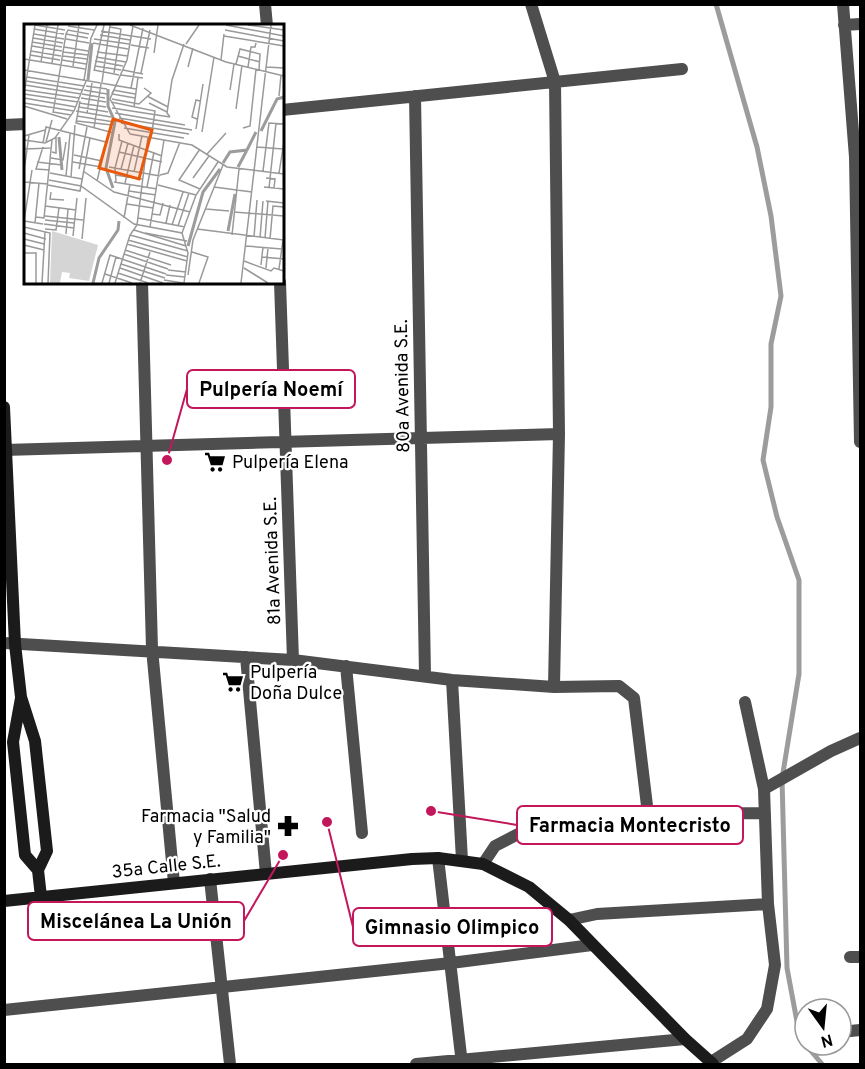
<svg xmlns="http://www.w3.org/2000/svg" width="865" height="1069" font-family="Overpass,sans-serif">
<style>
.lines{fill:none;stroke-linecap:round;stroke-linejoin:round}
.stream{stroke:#9c9c9c;stroke-width:5}
.street{stroke:#4e4e4e;stroke-width:12}
.secondary{stroke:#1b1b1b;stroke-width:12}
.labels{text-anchor:middle;stroke-width:4.5;stroke-linejoin:round;paint-order:stroke}
.street-label{font-size:18px;fill:#000;stroke:#fff}
.poi-label{font-size:18px;fill:#000;stroke:#fff;text-anchor:start}
.inset-river{fill:none;stroke:#9c9c9c;stroke-width:3}
.inset-road{fill:none;stroke:#999;stroke-width:1.5}
.view{fill:#e8590c;fill-opacity:0.15;stroke:#e8590c;stroke-width:3}
.inset-edge{fill:none;stroke:#000;stroke-width:3}
.leader{fill:none;stroke:#c2185b;stroke-width:2}
.callout-dot{fill:#c2185b;stroke:#fff;stroke-width:2}
.callout{fill:#fff;stroke:#c2185b;stroke-width:2}
.callout-label{font-size:20px;text-anchor:middle;font-weight:bold;fill:#000}
</style>
<rect width="100%" height="100%" fill="#fff"/>
<g class="lines">
<path class="stream" d="M716,4L757,147L771,216L781,296L771,344V407L763,460L777,517L799,580V674L782,779L787,968L800,1038L805,1044
M806,1045L822,1064"/>
<path class="street" d="M265,4L267,26
M531,4L555,82L559,434L554,687
M843,4L855,157L860,442
M844,25L860,24
M415,96L425,675
M282,110L682,69
M4,125L26,124
M142,282L152,649L174,883
M280,282L293,660
M4,450L559,434
M4,643L293,660L452,680L554,687L619,686L634,698L648,814
M246,657L266,874
M346,666L362,833
M452,680L462,860
M764,789L831,751L860,738
M438,858L462,1064
M483,864L495,846L522,832L648,814L765,813
M210,879L230,1064
M569,920L597,914L768,904
M850,957H860
M4,1010L451,963L592,945
M841,1032L860,1030
M711,1062L747,1039L767,1009L775,965L768,904L764,789L745,702
M416,1064L685,1039"/>
<path class="secondary" d="M4,407L15,644L21,697L35,741L47,851L38,870L41,897
M21,698L13,742L25,855L38,870
M4,901L412,859L438,858L483,864L529,887L569,920L685,1039L713,1064"/>
</g>
<defs>
<symbol id="supermarket-bare" viewBox="-9 -9 18 18"><path d="M-6-5.5h2.5l.6 2H6L4.5 2H-2.5L-4.4-4H-6ZM-1.5 3.2a1.3 1.3 0 1 0 .1 0ZM3 3.2a1.3 1.3 0 1 0 .1 0Z" fill="#000" stroke="#fff" stroke-width="2.5" paint-order="stroke"/></symbol>
<symbol id="pharmacy-bare" viewBox="-9 -9 18 18"><path d="M-2-6h4v4h4v4h-4v4h-4v-4h-4v-4h4Z" fill="#000" stroke="#fff" stroke-width="2.5" paint-order="stroke"/></symbol>
</defs>
<g fill-rule="evenodd">
<use href="#supermarket-bare" x="200" y="447" width="30" height="30"/>
<use href="#supermarket-bare" x="218" y="667" width="30" height="30"/>
<use href="#pharmacy-bare" x="273" y="811" width="30" height="30"/>
</g>
<g class="labels">
<g class="street-label">
<text transform="translate(402 386) rotate(-91)" y="6">80a Avenida S.E.</text>
<text transform="translate(272 561) rotate(-92)" y="6">81a Avenida S.E.</text>
<text transform="translate(166 866) rotate(-6)" y="6">35a Calle S.E.</text>
</g>
<g class="poi-label">
<text x="232" y="468">Pulpería Elena</text>
<text x="250" y="678">Pulpería<tspan x="250" dy="21">Doña Dulce</tspan></text>
<text x="271" y="822" text-anchor="end">Farmacia "Salud<tspan x="271" dy="21">y Familia"</tspan></text>
</g>
</g>
<g transform="translate(24 24)">
<rect width="260" height="260" fill="#fff"/>
<path d="M28,207L74,221L65,257L45,254L46,249L38,248L36,259H26Z" fill="#d5d5d5"/>
<path class="inset-river" d="M64,56L68,19M84,65V82L91,98L82,144L89,164M237,107L253,75L260,73M35,113L38,146M199,139L206,128L223,126L232,108M214,143L223,126M204,207L211,170M164,222L179,168L196,145M69,259L75,234L94,206L95,197"/>
<path class="inset-road" d="M11,1L41,6M106,1L202,38L260,52M202,1L260,12M224,1L260,6M44,2L70,6M86,3L97,5L90,49M10,5L40,10M201,6L260,17M77,7L107,12M10,10L40,15M42,10L64,14M76,11L106,16M108,12L127,15M200,12L260,22M9,14L39,19M42,15L65,19M70,15L105,20M8,18L38,23M69,19L104,25M162,20L175,1M107,21L125,24M8,22L38,27M40,23L64,27M7,27L37,32M39,28L64,31M73,28L104,32M130,29L134,1M6,31L36,36M39,32L63,35M214,32L236,38M72,33L102,38M0,35L61,45M38,36L62,40M197,36L200,10M71,37L99,42M17,38L23,1M28,39L34,1M212,40L216,25L236,30L235,46M49,42L55,1M71,42L97,46M164,43L169,24M224,43L227,23H231L232,19M242,43L260,44M0,46L112,65M70,46L95,51M99,46L119,50M70,47L80,1M117,49L126,6M97,51L119,54M3,53L60,62M60,56L67,14L73,1M2,57L58,66M78,58L86,1M1,61L57,70M62,62L83,65M107,64L119,4M1,66L55,74M60,66L83,70M89,66L111,70M206,66L210,40M89,67L88,70L111,74M0,70L11,1M0,70L54,78M58,70L81,74M123,72L144,83M255,72L257,51M0,74L52,83M57,74L82,78M88,75L115,80L127,69L120,64M56,77L52,99L90,109M87,78L131,87L127,114M0,79L50,87M55,79L82,83M125,79L143,88M0,82L43,95M55,83L84,88M110,83L114,53M88,84L146,93M212,85L218,41M52,87L87,93M29,88L47,91M29,89L42,10L44,6L65,10M63,89L68,59M91,89L161,101M53,92L90,98M146,93L143,89L148,56L160,20M95,94L168,106M173,95L168,93L172,76L176,77M53,97L88,101M97,99L165,110M70,104L77,60M100,104L160,114M219,104L226,102L232,45M172,105L179,60M178,108L190,33M95,110V116L138,132M106,110L168,121L203,143L260,150M106,110L86,75L103,36L109,2M0,112L21,106M0,116L21,119L31,114L50,87L62,57M22,118L28,96M19,119L22,103L82,118M19,123L12,145L26,146M233,123L259,125M0,125L28,124M176,125L155,156L176,165M28,128L32,129V113M95,128L138,138M183,130L202,109M50,131L78,137M27,134L39,136L42,118M13,138L38,141M49,138L77,143M85,143L136,152M55,145L63,103M97,145L104,119M0,147L5,111M59,147L90,168L166,188M239,147L245,99L260,100M110,148L118,112M26,149L58,155M255,149L260,118M91,151L118,155M136,151L144,149L156,118M42,152L46,110M47,153L51,101M169,154L185,132M242,154L251,155L250,164M25,156L57,162L110,200L158,209L164,229L160,259M73,157L83,116M0,158L24,160M90,158L133,165M92,158L91,144L98,117M101,159L110,121M24,161L56,167L66,114M134,161L172,171M123,163L130,128M190,163L228,168M240,163L260,165M245,164L252,99M105,167L132,171M27,168L26,175L40,176M242,177L260,179M103,180L129,184M21,182L52,186M182,185L205,187M210,188L260,192M128,190L136,191L139,179M21,192L59,196M12,193L20,194L28,116M100,194L106,160M114,194L161,203M21,196L50,199M0,197L8,146M0,197L19,200M11,199L15,159M142,199L146,181M20,200L50,204M148,201L159,168M154,202L165,169M0,203L26,209L24,259M126,203L140,116M21,205L32,206L35,184M173,205L260,216M110,206L162,222M0,209L22,215M121,209L163,217M158,209L172,171L194,138M42,210L44,185M106,211L164,227M208,211L215,145M49,212L53,174M230,213L233,176M236,214L239,177M241,214L244,177M0,215L20,220M58,215L62,174M246,215L249,182L260,183M104,216L164,233M103,220L163,237M0,221L20,226M222,222L258,225M101,226L147,241M168,228L184,233L175,259M1,229H12V259M100,230L144,245M238,233L260,235M220,237L247,247L250,244L260,247M97,240L141,254M237,241L239,223M96,244L139,259M220,244L244,259M242,244L244,224M255,245L259,216M144,246L162,248M94,249L124,259M81,250L108,259M142,251L161,253M164,251L169,216L199,141M140,256L159,259M18,259L21,208M78,259L86,231L142,250M85,259L92,233M91,259L106,211L113,201L124,113M116,259L126,228M217,259L247,1"/>
<path class="view" d="M89,95L128,106L115,155L75,144Z"/>
<rect width="260" height="260" class="inset-edge"/>
</g>
<path class="leader" d="M167 460L187 389M431 811L517 825M283 855L244 921M327 822L353 927"/>
<g class="callout-dot">
<circle cx="167" cy="460" r="6"/>
<circle cx="431" cy="811" r="6"/>
<circle cx="283" cy="855" r="6"/>
<circle cx="327" cy="822" r="6"/>
</g>
<g class="callout">
<rect x="187" y="370" width="168" height="38" rx="6"/>
<rect x="517" y="806" width="226" height="38" rx="6"/>
<rect x="28" y="902" width="216" height="38" rx="6"/>
<rect x="353" y="908" width="199" height="38" rx="6"/>
</g>
<g class="callout-label">
<text x="271" y="396">Pulpería Noemí</text>
<text x="630" y="832">Farmacia Montecristo</text>
<text x="136" y="928">Miscelánea La Unión</text>
<text x="452" y="934">Gimnasio Olimpico</text>
</g>
<rect width="865" height="1069" fill="none" stroke="#000000" stroke-width="12"/>
<g transform="translate(823 1027) rotate(165)"><circle r="28" fill="#ffffff" stroke="#999999" stroke-width="1.5"/>
<path d="M0-4.5L10 22L0 15L-10 22Z" fill="#000000"/>
<text y="-9" font-size="16" font-weight="bold" text-anchor="middle" fill="#000000">N</text>
</g>
</svg>
